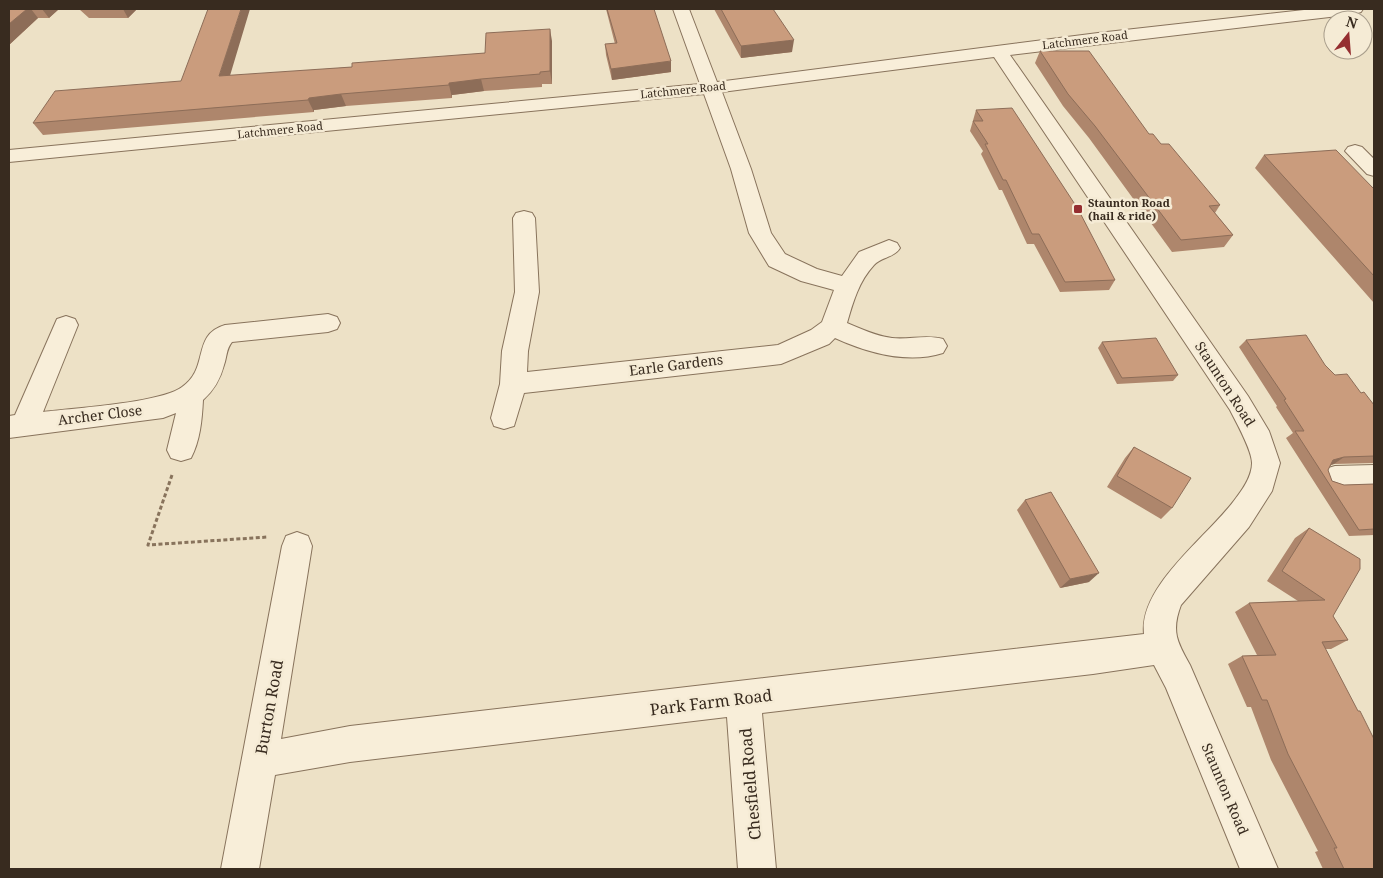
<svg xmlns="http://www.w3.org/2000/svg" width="1383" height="878" font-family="'Noto Serif',serif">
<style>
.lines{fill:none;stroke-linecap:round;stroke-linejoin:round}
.minor-casing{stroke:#88735c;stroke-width:2}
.path{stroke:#88735c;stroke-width:3;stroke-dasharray:4 2.5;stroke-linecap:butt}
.minor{fill:#f8eed9;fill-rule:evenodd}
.wall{fill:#ae866c}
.shaded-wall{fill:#8d6d58}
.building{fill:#ca9c7d;stroke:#8d6d58}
.poi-dot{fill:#952e30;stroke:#f5ebd5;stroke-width:2}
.labels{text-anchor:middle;stroke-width:5;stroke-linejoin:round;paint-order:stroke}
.far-street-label{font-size:11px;fill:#382b1f;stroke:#f5ebd5}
.far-poi-label{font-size:11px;font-weight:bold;fill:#382b1f;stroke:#f5ebd5;text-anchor:start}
.street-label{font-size:14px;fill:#382b1f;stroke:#f5ebd5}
.near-street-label{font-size:16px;fill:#382b1f;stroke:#f5ebd5}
</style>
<rect width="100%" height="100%" fill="#ede1c6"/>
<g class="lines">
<defs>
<path id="minor" d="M673,9H689L717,82L1098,33L1313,9H1363L1361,12L1355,14L1010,55L1248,396L1269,431L1280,463L1272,491L1249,527L1181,605C1171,631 1177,642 1190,665L1278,869H1240L1166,688L1154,665L1093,674L762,713L776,869H738L727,717L350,762L275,775L259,869H221L282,546L286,536L297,532L308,536L312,546L281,739L350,726L1144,634C1139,585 1209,536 1236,498C1243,489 1252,476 1252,463C1252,450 1236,422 1230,410L994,57L722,92L751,169L771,233L785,254L817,269L842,276L859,252L889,240L897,243L900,248C894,258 881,257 874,265C859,281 853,302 847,323C861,329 876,336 892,338C909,340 926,334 943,339L947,346L943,353C908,364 868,353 835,338L829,344L781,364L524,393L514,426L504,429L494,426L491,418L500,384L502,351L515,292L513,218L516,213L524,211L532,213L535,218L539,292L528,351L527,372L778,345L811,330L822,322L834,290L801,281L769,266L749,233L731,169L704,94L9,162V150L700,84Z
M1355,145L1362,147L1374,159V176L1367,174L1345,151L1348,147Z
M328,314L337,317L340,323L337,329L328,332L232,342C226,349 227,357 224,365C220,380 214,390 203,400C202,420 200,441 191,458L181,461L171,458L167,450L176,413L163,418L9,438V416L15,415L57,319L66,316L75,319L78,325L43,412C73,408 161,403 182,387C210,368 191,335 225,325Z
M1374,465V489L1335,490L1325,487L1321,478L1325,469L1335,466Z"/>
</defs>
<use href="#minor" class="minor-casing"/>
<path class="path" d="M172,475L148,545L268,537"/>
<use href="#minor" class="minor"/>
</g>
<path class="wall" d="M9,9H59L49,18H38L9,45Z
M79,9H137L128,18H89Z
M606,9H654L671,72L612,80L606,55L605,44H615Z
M714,9H773L792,52L741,58Z
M552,41V84H542V87L484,91L452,95V98L346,106L314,110V112L43,135L33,123L230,76L352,67L485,53Z
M1040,51L1149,134L1161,144L1220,205L1215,213L1233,235L1224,247L1172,252L1089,138L1063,106L1035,63Z
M976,110L1115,280L1109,290L1060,292L1034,244H1027L1002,190H999L981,154L983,151L970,131Z
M1264,155L1374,189V303L1255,168Z
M1246,340L1325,365L1335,375L1361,393L1374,405V463L1334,464L1331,465L1328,470L1332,481L1344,485L1374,484V535L1349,536L1286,438L1293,433L1276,407L1277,406L1239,347Z
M1102,342L1178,375L1173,381L1117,384L1098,348Z
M1134,447L1172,508L1161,519L1107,487L1125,458Z
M1025,500L1089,582L1060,588L1017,510Z
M1309,528L1333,616L1348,640L1331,649H1325L1374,869H1323L1315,852L1318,851L1271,760L1251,707H1247L1228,664L1242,656L1257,655L1235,612L1249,603L1298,601L1267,581L1295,538Z"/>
<path class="shaded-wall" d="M27,9H31L38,18L9,45V24Z
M42,9H59L49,18Z
M123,9H137L128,18Z
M241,9H250L226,89L219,76Z
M550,29L552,41V84L550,71Z
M794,40L792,52L741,58V46Z
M671,61V72L612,80L611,69Z
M481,79L484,91L452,95V98L449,85V83Z
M341,94L346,106L314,110V112L308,100L309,98Z
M1344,457L1334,464L1324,467L1333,460Z
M1099,573L1089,582L1060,588L1070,579Z"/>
<path class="building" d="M9,9H27L9,24Z
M208,9H241L219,76L352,67V63L485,53L486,33L550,29V71L540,72V74L481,79L449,83V85L341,94L309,98L308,100L33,123L55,91L181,81Z
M607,9H654L671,61L611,69L605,44L617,43Z
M721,9H773L794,40L741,46Z
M1040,51H1089L1149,134H1153L1161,144H1169L1220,205L1209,206L1233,235L1181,240L1095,126L1068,94Z
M1012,108L1078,209L1115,280L1065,282L1039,234H1032L1006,180H1003L985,144H988L973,121H983L976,110Z
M1336,150L1374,189V276L1264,155Z
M1306,335L1325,365L1335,375L1347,374L1361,393L1364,392L1374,405V456L1344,457L1333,460L1328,470L1332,481L1344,485L1374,484V529L1359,530L1295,431H1304L1284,400L1286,399L1246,340Z
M1156,338L1178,375L1122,378L1102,342Z
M1134,447L1191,478L1172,508L1117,476Z
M1051,492L1099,573L1070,579L1025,500Z
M1309,528L1360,559V569L1333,616L1348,640L1322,642L1358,711H1360L1374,739V869H1344L1334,848H1337L1288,754L1267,700H1262L1242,656L1276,655L1249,603L1325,600L1282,571Z"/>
<rect class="poi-dot" x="1073" y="204" width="10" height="10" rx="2.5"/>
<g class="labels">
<g class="far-street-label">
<text transform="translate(1085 40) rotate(-7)" y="4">Latchmere Road</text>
<text transform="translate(683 90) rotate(-6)" y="4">Latchmere Road</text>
<text transform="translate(280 130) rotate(-6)" y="4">Latchmere Road</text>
</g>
<g class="far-poi-label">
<text x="1088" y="207">Staunton Road<tspan x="1088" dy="13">(hail &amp; ride)</tspan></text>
</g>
<g class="street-label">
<text transform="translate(676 365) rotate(-7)" y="5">Earle Gardens</text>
<text transform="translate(1225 384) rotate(57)" y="5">Staunton Road</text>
<text transform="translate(100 415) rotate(-7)" y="5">Archer Close</text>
<text transform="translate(1225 789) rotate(67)" y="5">Staunton Road</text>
</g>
<g class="near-street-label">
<text transform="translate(711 702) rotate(-7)" y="6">Park Farm Road</text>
<text transform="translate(269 707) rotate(-80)" y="6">Burton Road</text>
<text transform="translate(750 784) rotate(-95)" y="6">Chesfield Road</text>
</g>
</g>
<rect width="1383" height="878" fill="none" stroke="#382b1f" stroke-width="20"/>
<g transform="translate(1348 35) rotate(17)"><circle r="24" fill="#f5ebd5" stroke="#a99e8c"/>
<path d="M0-4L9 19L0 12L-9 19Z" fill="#952e30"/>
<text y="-8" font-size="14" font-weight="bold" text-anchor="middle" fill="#382b1f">N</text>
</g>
</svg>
